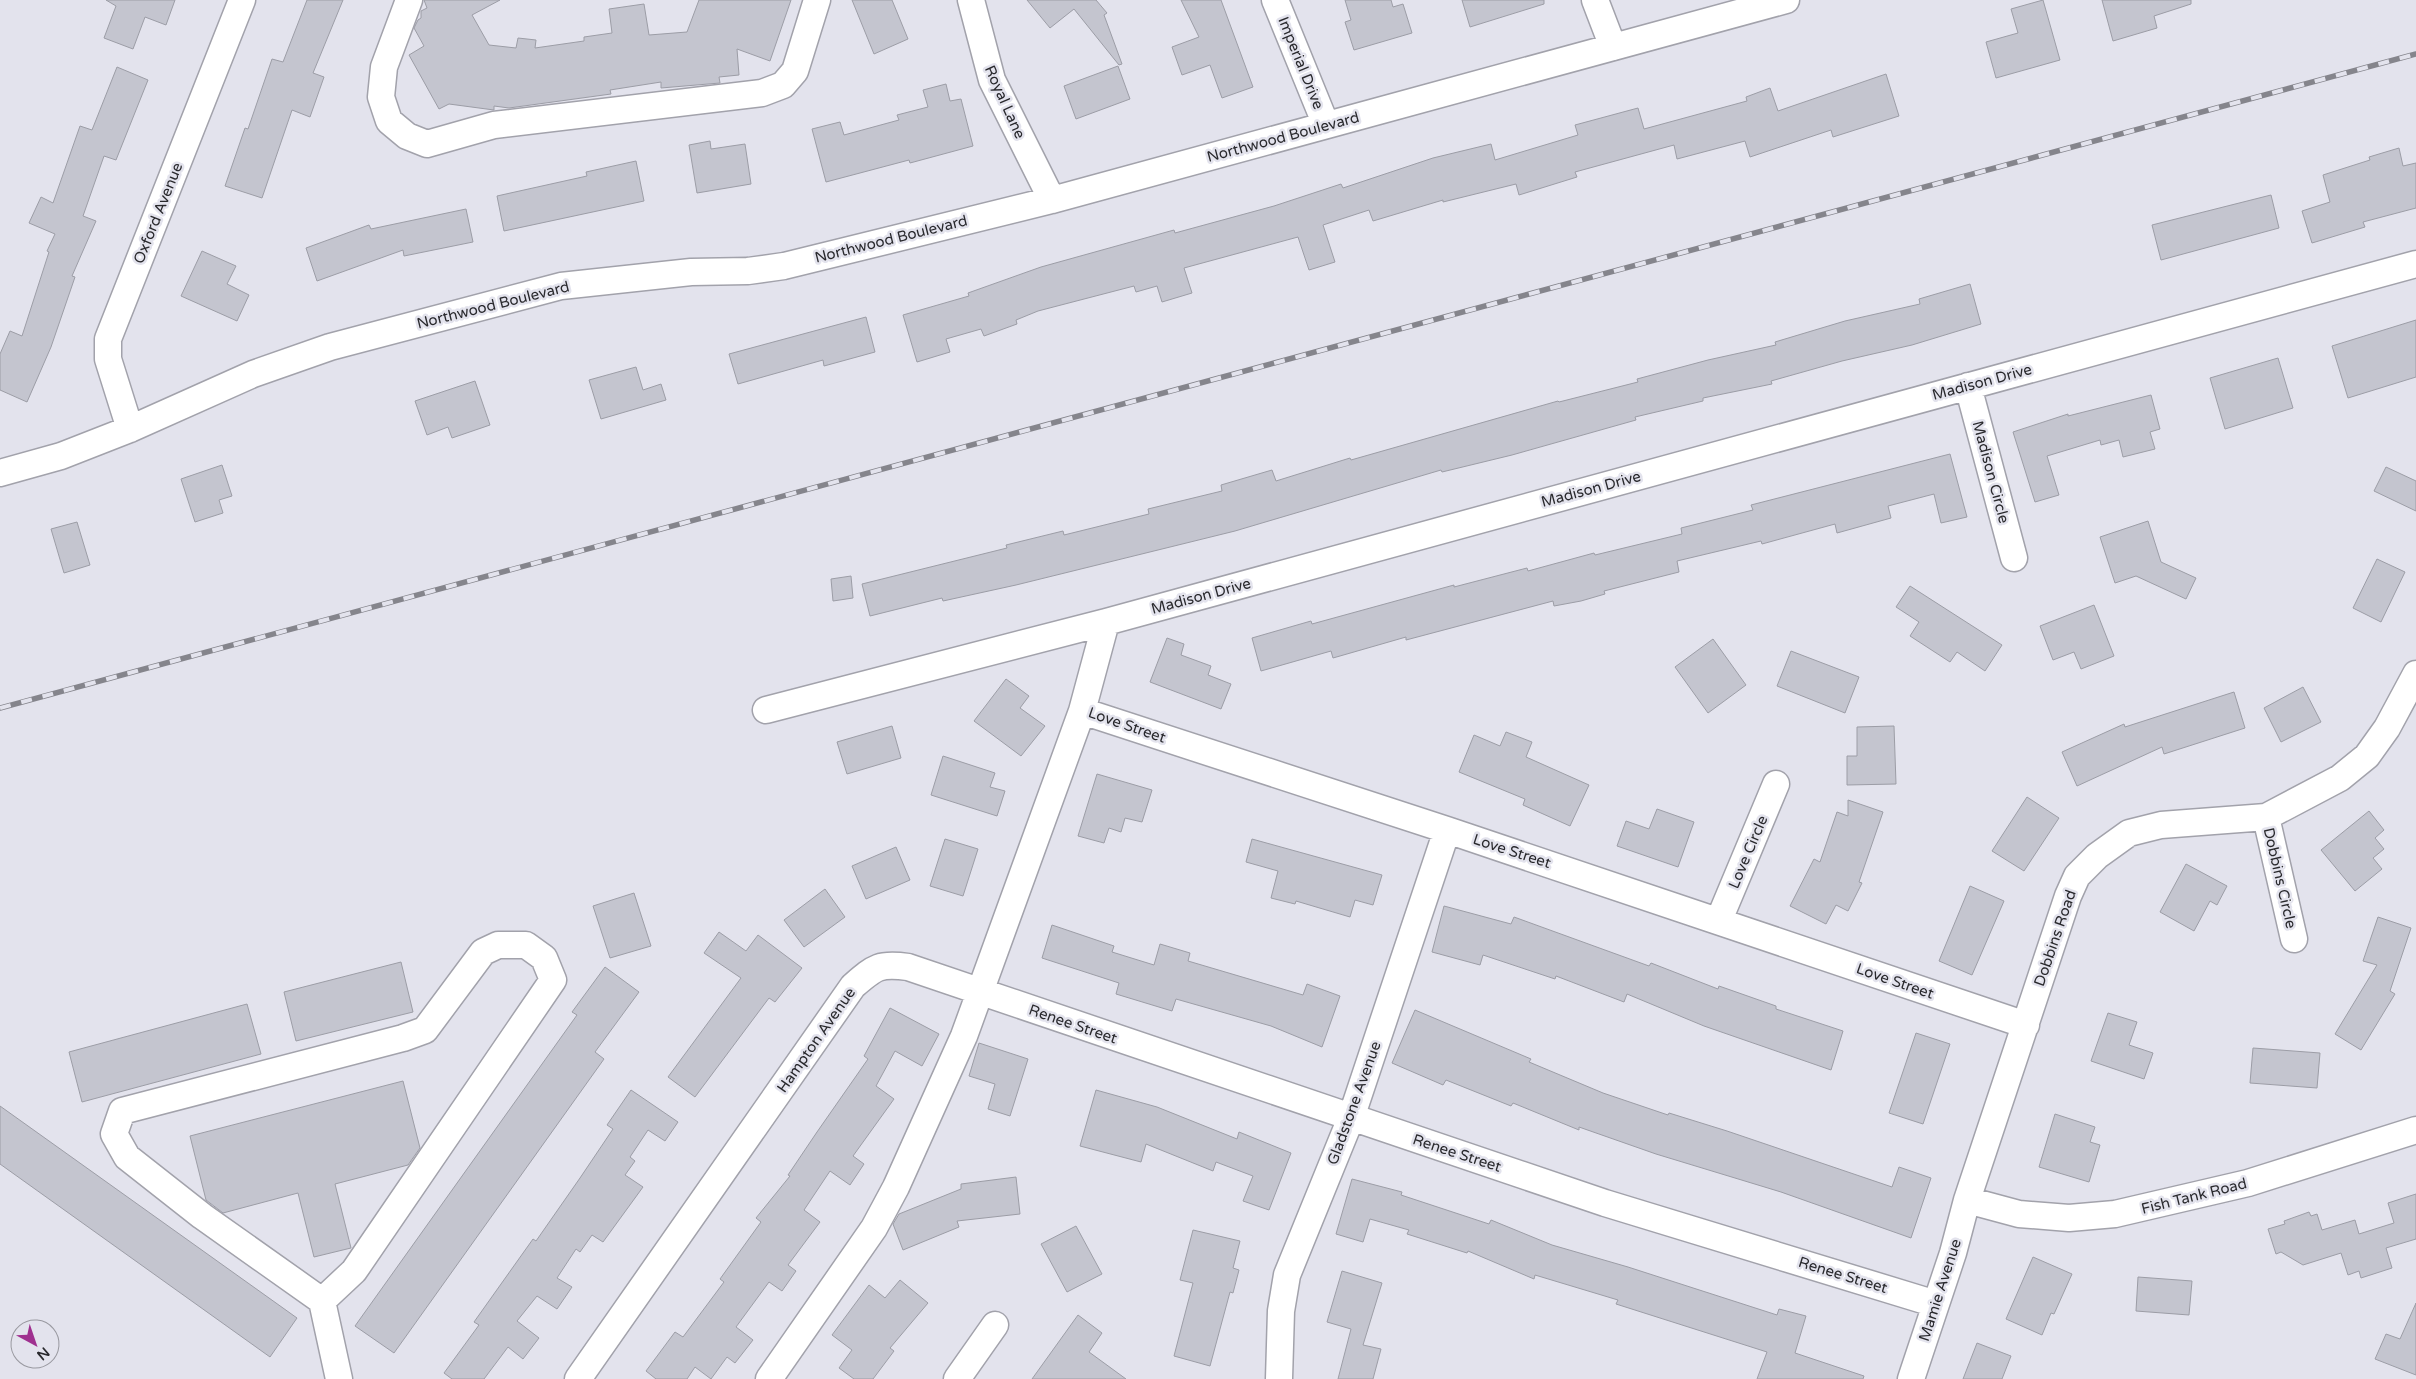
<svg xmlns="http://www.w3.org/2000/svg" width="2416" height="1379" font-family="'Varela Round',sans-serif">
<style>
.building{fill:#c4c5cf;stroke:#9c9da6}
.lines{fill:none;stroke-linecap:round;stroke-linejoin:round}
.minor-casing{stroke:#a2a2ab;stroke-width:29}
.minor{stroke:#fff;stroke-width:26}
.rail-casing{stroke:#85858c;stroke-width:5.5}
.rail{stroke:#e3e3ed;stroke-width:4;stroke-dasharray:11;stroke-linecap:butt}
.labels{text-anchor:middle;stroke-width:5;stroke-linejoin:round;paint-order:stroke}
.street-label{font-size:15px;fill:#29292d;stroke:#e3e3ed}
</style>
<rect width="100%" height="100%" fill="#e3e3ed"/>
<path class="building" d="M106,0H175L166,25L145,17L133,49L104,38L116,6Z
M307,0H343L313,73L324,77L310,117L292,110L262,198L225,186L245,128L248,129L272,59L283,62Z
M424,0H500L472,15L489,45L516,48L518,38L536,40L535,48L584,41V37L612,33L609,9L644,4L649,35L687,32L699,0H791L770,61L737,49L739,75L719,77L720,83L661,88V82L610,90L611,94L509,108L494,106V110L449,104L439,109L409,55L424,46L414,28L418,20L421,18V11L427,8Z
M852,0H892L908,39L874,54Z
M1027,0H1096L1107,13L1104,15L1122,64L1119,65L1074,9L1050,28Z
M1181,0H1221L1253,87L1222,98L1210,65L1182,75L1172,47L1199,37Z
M1345,0H1391L1393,7L1403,4L1412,33L1354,50L1345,22L1351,20Z
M1462,0H1544V4L1470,27Z
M2043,0L2060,60L1996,78L1986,42L2018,33L2011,9Z
M2102,0H2191V4L2154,16L2157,28L2113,41Z
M1118,66L1130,99L1076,119L1064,86Z
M117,67L148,80L116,160L104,156L83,216L96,221L72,276L75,277L51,347L27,402L0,390V354L10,331L22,336L49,252L47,251L55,234L29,223L41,197L53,203L80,126L92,130Z
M1886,74L1899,116L1833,137L1831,130L1750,157L1745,141L1677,159L1674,145L1575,172L1577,177L1519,195L1516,184L1443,202V200L1373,221L1369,210L1323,225L1335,262L1309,270L1298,237L1184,268L1192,293L1162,302L1157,286L1136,292L1134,286L1038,311L1016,320L1017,324L984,336L981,329L946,339L950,352L917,362L903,315L969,296L968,293L1041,267L1174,230L1175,233L1274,206L1341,184L1343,188L1433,158L1491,144L1495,160L1578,135L1575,125L1638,108L1644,129L1747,101L1746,97L1770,88L1778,111Z
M946,84L950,101L961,99L973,146L910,163L909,160L826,182L812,129L840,122L844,135L899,120L897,115L928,107L923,90Z
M710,141L711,149L745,144L751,184L697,193L689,145Z
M2399,148L2403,166L2416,163V208L2363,222L2365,227L2312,243L2302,211L2330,202L2323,175L2370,160L2369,157Z
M636,161L644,201L504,231L497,196L587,176L586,172Z
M2271,195L2279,228L2161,260L2152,225Z
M466,209L473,242L404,256L403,250L317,281L306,248L369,225L371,229Z
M202,251L236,266L227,284L249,295L237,321L181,296Z
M1970,284L1981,324L1912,345L1842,361L1771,381L1772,384L1703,398V401L1635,417L1636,420L1512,455L1442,472L1441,470L1235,531L1016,585L943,601L942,598L870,616L862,584L1007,548L1006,545L1063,531L1064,535L1149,514L1148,509L1222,491L1221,485L1272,470L1276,481L1350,458L1351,460L1558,401L1559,402L1638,382L1637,379L1708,360L1776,345L1775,342L1845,321L1920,304L1919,299Z
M866,317L875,352L824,366L823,360L738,384L729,354Z
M2416,320V377L2348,398L2332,346Z
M2278,358L2293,408L2225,429L2210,378Z
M636,367L643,390L661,384L666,400L601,419L589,380Z
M475,381L490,425L452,438L448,427L427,435L415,401Z
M2151,395L2160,429L2150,432L2155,449L2123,457L2119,440L2101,445L2100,440L2047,456L2059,495L2035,502L2013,432L2068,414V416Z
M1950,454L1967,517L1941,523L1934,494L1888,506L1891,518L1837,533L1835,524L1762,544L1761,541L1677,561L1679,572L1604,591L1605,594L1581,601L1554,606L1553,601L1406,640V637L1333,658L1331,651L1261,671L1252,638L1311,621L1312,624L1454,585V587L1527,568L1528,571L1594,553L1595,555L1682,534L1681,528L1753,510L1751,505Z
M222,465L232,496L219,500L223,513L195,522L181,479Z
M2386,467L2416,481V511L2374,491Z
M2148,521L2161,562L2196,578L2186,599L2136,576L2115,583L2100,537Z
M77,522L90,565L64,573L51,529Z
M2377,559L2405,572L2381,622L2353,608Z
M851,576L853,598L833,601L831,579Z
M1910,586L2002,645L1985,671L1957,652L1950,662L1910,636L1919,622L1896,607Z
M2094,605L2114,656L2081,669L2074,652L2053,660L2040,626Z
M1167,638L1184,644L1181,655L1211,666L1208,675L1231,684L1221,709L1150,682Z
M1713,639L1746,685L1708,713L1675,667Z
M1791,651L1859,677L1845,713L1777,686Z
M1006,679L1029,696L1020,708L1045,726L1021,756L974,721Z
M2303,687L2321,722L2281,742L2264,708Z
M2234,692L2245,728L2164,754L2162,747L2077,786L2062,752L2124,724L2125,727Z
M892,726L901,758L847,774L837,742Z
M1894,726L1896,784L1847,785V756H1857V727Z
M1506,732L1532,742L1526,757L1589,785L1570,826L1523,805L1525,799L1459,772L1474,735L1500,746Z
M943,756L995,773L990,787L1005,791L997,816L931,795Z
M1097,774L1152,790L1142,822L1125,818L1121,832L1109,828L1104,843L1078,836Z
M2027,797L2059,818L2024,871L1992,851Z
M1848,800L1883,812L1859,882L1862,883L1848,911L1836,905L1826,924L1790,906L1814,859L1820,862L1837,812L1848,816Z
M1657,809L1694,822L1678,867L1617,846L1626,821L1649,829Z
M2369,811L2384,830L2375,838L2384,849L2373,858L2382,869L2355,891L2321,850Z
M945,839L978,849L963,896L930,886Z
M1252,839L1382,875L1373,905L1355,900L1350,917L1296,901L1295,904L1271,898L1278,871L1246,862Z
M896,847L910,880L866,899L852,866Z
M2186,864L2227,886L2217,905L2210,901L2194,931L2160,912Z
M1970,886L2004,901L1972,975L1939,961Z
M825,889L845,917L804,947L784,920Z
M634,893L651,946L610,958L593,906Z
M1444,906L1511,924L1514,917L1649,966L1651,963L1718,989L1719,986L1776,1006V1009L1843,1031L1831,1070L1704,1026L1627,994L1624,1002L1556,976L1555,979L1483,955L1480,965L1432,952Z
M2378,917L2411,928L2390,991L2395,994L2361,1050L2335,1034L2377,965L2363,961Z
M1052,925L1114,946L1112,952L1154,965L1160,944L1190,953L1188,961L1303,995L1307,984L1340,996L1322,1047L1271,1026L1176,999L1172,1011L1116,994L1119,983L1042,958Z
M719,932L746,951L758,935L802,968L775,1002L769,998L695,1097L668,1077L741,978L704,953Z
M401,962L413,1012L296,1041L284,992Z
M605,967L639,992L595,1052L604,1059L394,1353L355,1326L577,1015L572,1012Z
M247,1004L261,1054L82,1102L69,1052Z
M890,1008L939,1034L922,1066L895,1051L876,1086L894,1099L853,1156L864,1164L850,1185L830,1171L804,1210L820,1222L788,1265L796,1271L782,1291L769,1282L736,1327L753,1340L735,1363L727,1357L711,1379L695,1367L687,1379H656L646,1371L675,1332L683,1337L724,1282L720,1279L761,1222L756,1218L790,1176L788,1175L817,1132L868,1059L864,1056Z
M1415,1010L1531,1059L1529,1062L1603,1093L1668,1115L1669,1113L1727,1131L1892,1187L1899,1167L1931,1178L1911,1238L1781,1192L1656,1154L1579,1127V1130L1513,1103L1511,1106L1446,1080L1443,1085L1392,1063Z
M2108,1013L2137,1022L2129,1045L2153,1053L2144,1079L2091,1061Z
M1916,1033L1950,1044L1923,1124L1889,1113Z
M979,1043L1028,1059L1010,1116L988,1109L995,1084L969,1076Z
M2253,1048L2320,1053L2317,1088L2250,1083Z
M403,1081L420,1148L408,1165L335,1184L351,1248L314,1257L298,1193L223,1213L206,1200L190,1136Z
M631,1090L678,1122L665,1141L648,1130L630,1157L635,1161L625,1175L643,1187L603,1242L592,1235L580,1252L576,1249L557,1278L572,1287L557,1309L537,1296L517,1321L539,1338L523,1359L508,1347L484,1379H452L444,1373L479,1325L474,1322L533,1239L536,1241L580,1178L613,1129L607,1125Z
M1096,1090L1157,1107L1237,1139L1239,1132L1291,1153L1269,1210L1243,1201L1253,1176L1216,1162L1213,1171L1146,1144L1141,1162L1080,1146Z
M0,1106L297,1318L270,1357L0,1164Z
M2055,1114L2095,1127L2090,1142L2100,1145L2089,1182L2039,1167Z
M1016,1177L1020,1214L957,1221L959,1227L903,1250L893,1224L899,1214L961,1189V1184Z
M1352,1179L1402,1192L1401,1195L1489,1224L1491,1220L1552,1245L1628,1267L1777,1315L1779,1309L1806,1316L1795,1353L1864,1376L1863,1379H1757L1767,1352L1616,1304L1618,1300L1535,1275L1534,1279L1468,1251L1467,1253L1407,1234L1409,1230L1370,1219L1363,1242L1336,1234Z
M2416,1194V1239L2386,1248L2392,1268L2361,1278L2359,1271L2348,1275L2341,1253L2303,1265L2281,1252L2276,1254L2268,1229L2285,1224L2284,1221L2309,1212L2311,1216L2317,1214L2322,1230L2355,1220L2359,1234L2394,1223L2388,1203Z
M1076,1226L1102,1274L1067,1292L1041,1244Z
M1193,1230L1240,1241L1233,1268L1239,1270L1233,1293L1230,1292L1210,1366L1174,1356L1193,1283L1180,1280Z
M2033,1257L2072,1274L2054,1314L2051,1313L2042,1335L2006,1319Z
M1342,1271L1382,1283L1363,1345L1381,1349L1373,1379H1338L1351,1329L1327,1322Z
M2138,1277L2192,1281L2189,1315L2136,1311Z
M900,1280L928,1303L890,1348L894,1351L873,1379H854L839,1368L852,1350L832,1335L869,1285L885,1298Z
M2416,1303V1375L2375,1359L2386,1334L2400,1339Z
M1078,1315L1102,1333L1089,1352L1126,1379H1032Z
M1977,1343L2011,1356L2002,1379H1963Z"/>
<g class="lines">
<defs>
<path id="minor" d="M409,0L384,67L381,97L389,121L407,136L427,144L494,125L762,93L783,85L795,71L817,0
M971,0L992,80L1052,200
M1275,0L1326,125
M1595,0L1613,47
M1968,386L2014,558
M130,429L108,359V339L242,0
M0,473L61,456L130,429L253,374L330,347L561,286L691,272L748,271L784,266L1052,200L1786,0
M766,710L1106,622L2416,264
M1082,711L1447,830L2026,1025
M2266,817L2294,939
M1719,920L1776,784
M1967,1200L2019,1214L2069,1218L2115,1214L2248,1183L2416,1130
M322,1301L354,1271L553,980L544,958L526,945H498L483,952L425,1030L403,1038L122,1111L114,1134L127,1157L202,1216L322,1301L339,1379
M578,1379L853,986C875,967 879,963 908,967L1605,1203L1936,1304
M769,1379L874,1228L896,1187L964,1036L1082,711L1106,622
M957,1379L995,1325
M1279,1379L1281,1311L1287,1275L1351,1118L1447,830
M1911,1379L1953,1253L1967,1200L2068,896L2077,876L2097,856L2129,833L2161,825L2266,817L2340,778L2367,756L2387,728L2416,674"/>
</defs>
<use href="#minor" class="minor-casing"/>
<use href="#minor" class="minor"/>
<defs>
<path id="rail" d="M0,708L2416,54"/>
</defs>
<use href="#rail" class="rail-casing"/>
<use href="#rail" class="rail"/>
</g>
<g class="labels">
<g class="street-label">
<text transform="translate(1301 63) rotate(68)" y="5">Imperial Drive</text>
<text transform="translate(1005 102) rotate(66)" y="5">Royal Lane</text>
<text transform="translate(1283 137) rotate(-15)" y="5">Northwood Boulevard</text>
<text transform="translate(158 213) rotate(-68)" y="5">Oxford Avenue</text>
<text transform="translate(891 239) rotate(-14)" y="5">Northwood Boulevard</text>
<text transform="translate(493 305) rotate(-14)" y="5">Northwood Boulevard</text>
<text transform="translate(1982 382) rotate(-15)" y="5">Madison Drive</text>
<text transform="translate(1991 472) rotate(75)" y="5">Madison Circle</text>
<text transform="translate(1591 489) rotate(-15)" y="5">Madison Drive</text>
<text transform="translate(1201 596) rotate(-15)" y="5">Madison Drive</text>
<text transform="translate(1127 725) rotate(19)" y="5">Love Street</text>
<text transform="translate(1512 851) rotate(18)" y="5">Love Street</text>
<text transform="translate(1748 852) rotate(-67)" y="5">Love Circle</text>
<text transform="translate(2280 878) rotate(77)" y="5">Dobbins Circle</text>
<text transform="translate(2055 938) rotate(-71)" y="5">Dobbins Road</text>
<text transform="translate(1895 981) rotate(19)" y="5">Love Street</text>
<text transform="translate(1073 1024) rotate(19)" y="5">Renee Street</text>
<text transform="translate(816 1040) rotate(-55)" y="5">Hampton Avenue</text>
<text transform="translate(1354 1103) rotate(-70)" y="5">Gladstone Avenue</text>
<text transform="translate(1457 1153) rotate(18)" y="5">Renee Street</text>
<text transform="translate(2194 1196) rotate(-14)" y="5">Fish Tank Road</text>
<text transform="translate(1843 1275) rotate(17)" y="5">Renee Street</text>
<text transform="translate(1940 1290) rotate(-72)" y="5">Mamie Avenue</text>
</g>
</g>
<g transform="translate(35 1344) rotate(140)"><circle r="24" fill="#e3e3ed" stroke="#9999a0"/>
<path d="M0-4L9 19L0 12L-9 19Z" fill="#9f308f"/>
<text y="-8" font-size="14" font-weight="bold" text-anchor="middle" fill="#29292d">N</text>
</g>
</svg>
